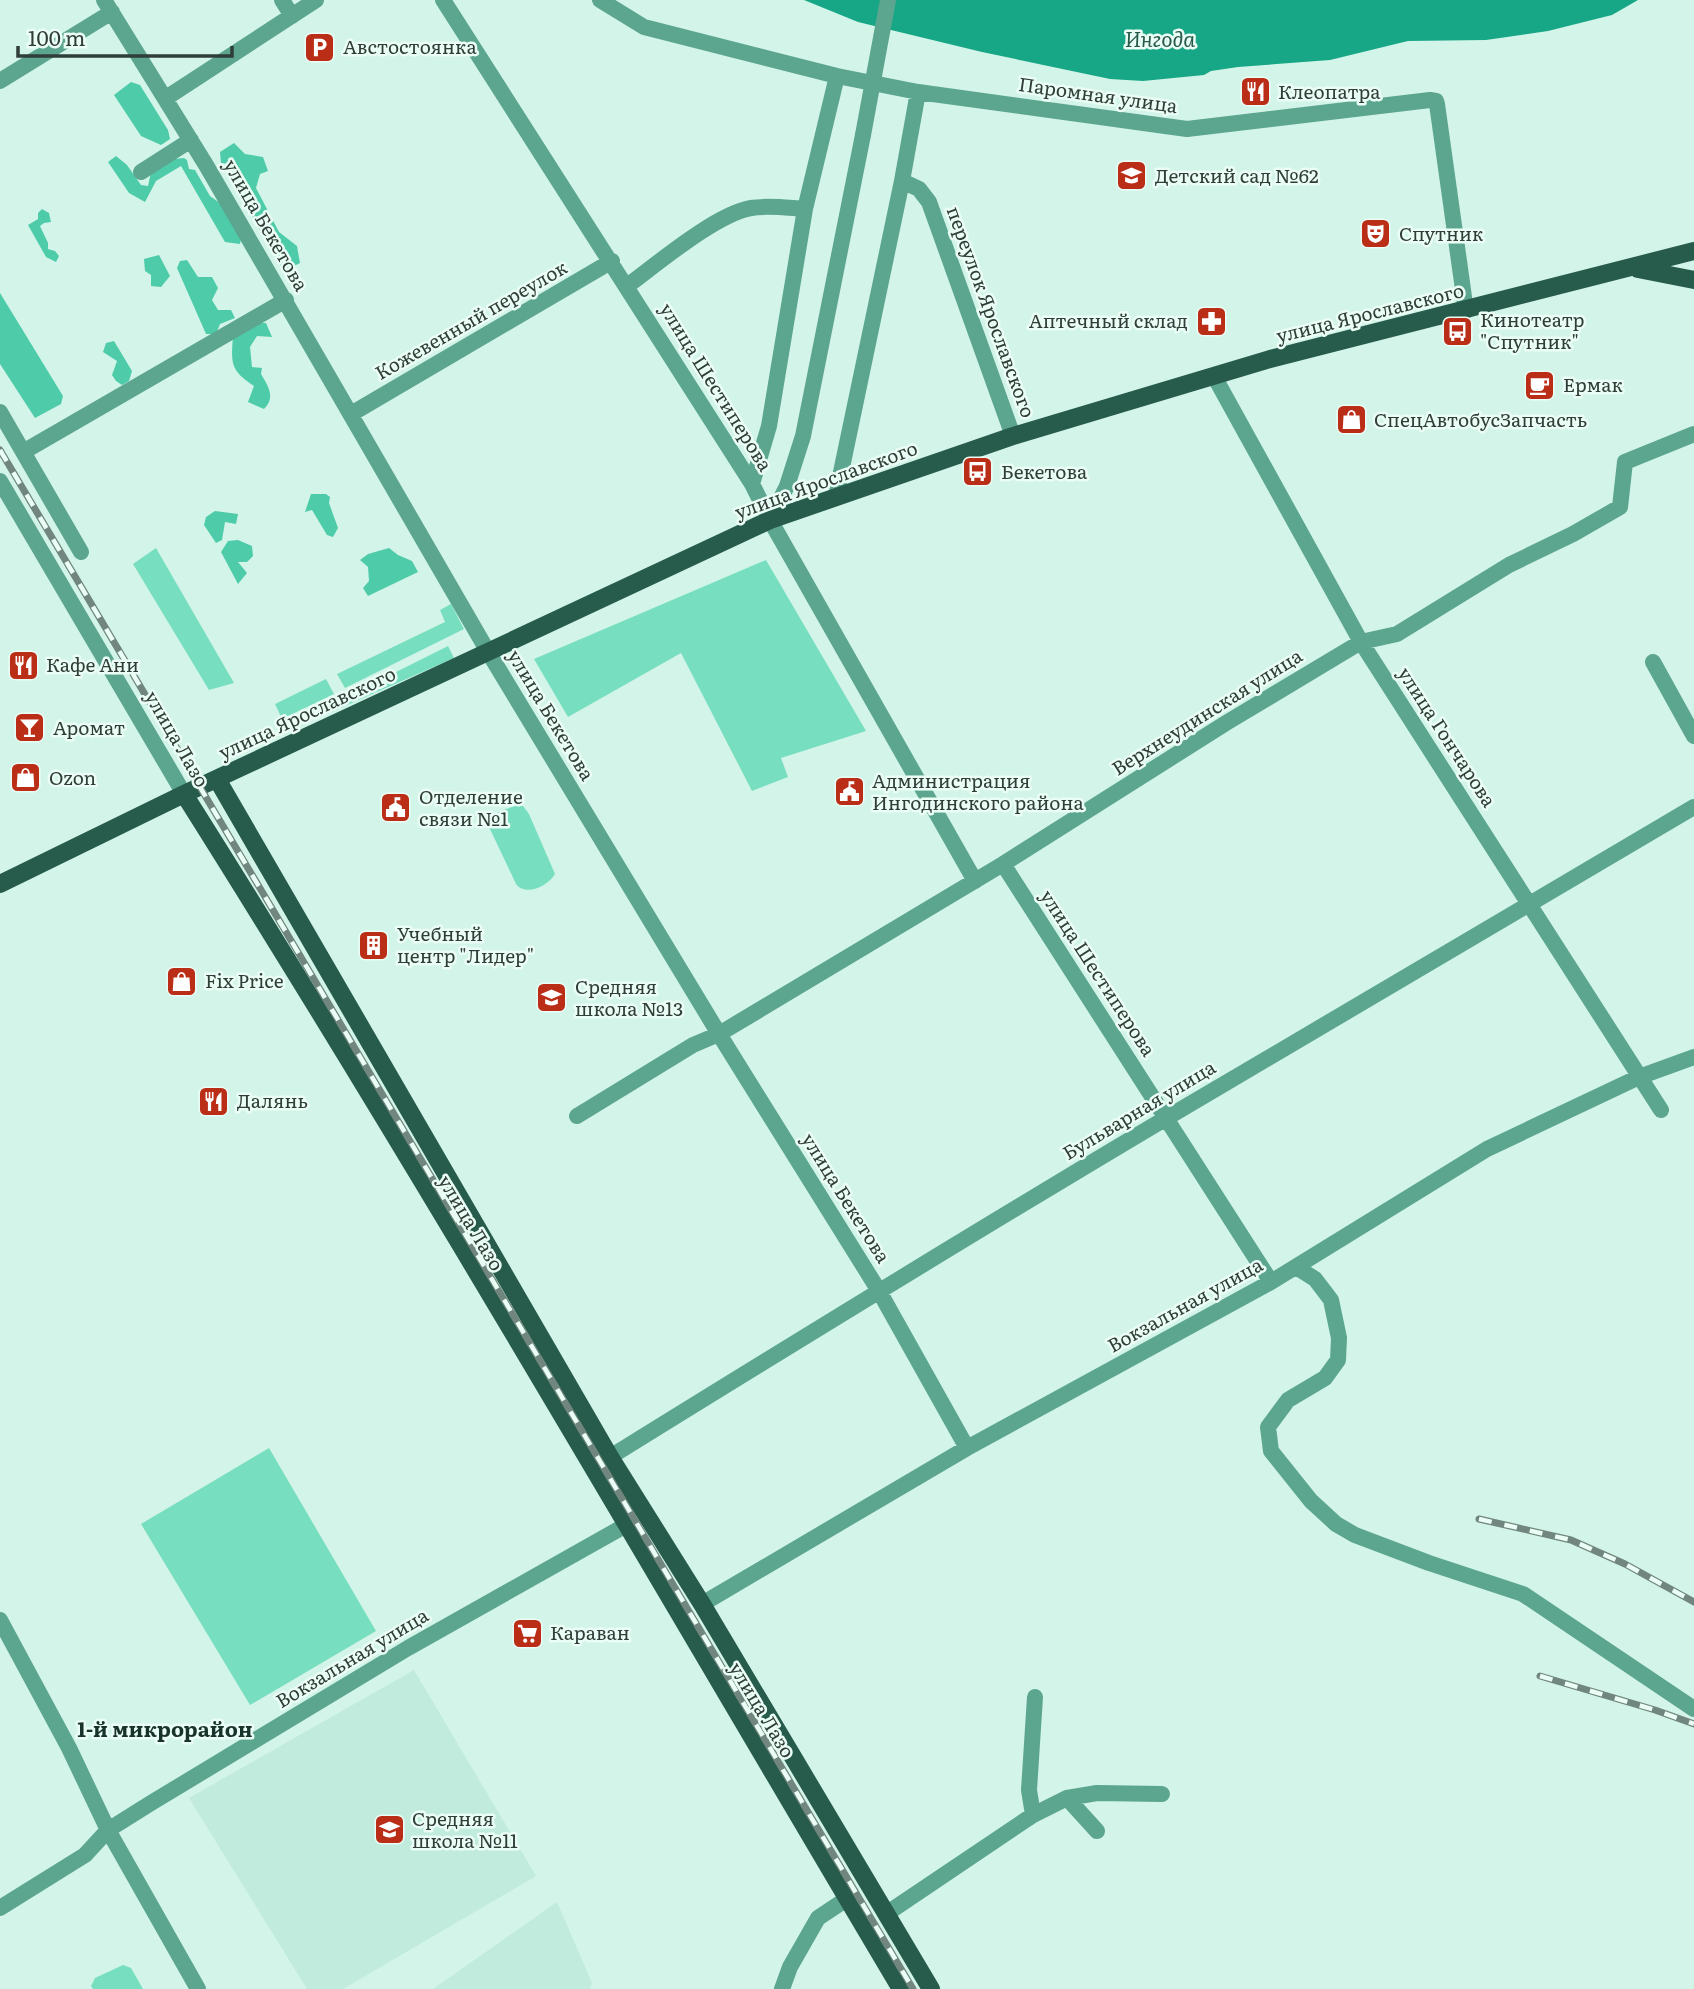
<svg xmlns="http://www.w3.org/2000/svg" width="1694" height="1989" font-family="Literata,serif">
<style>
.built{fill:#c1ebdc}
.green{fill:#77dfbf}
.forest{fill:#4ecca9}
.water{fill:#17a786}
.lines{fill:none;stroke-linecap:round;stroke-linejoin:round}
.minor{stroke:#5ca68f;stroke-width:16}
.major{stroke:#275b4c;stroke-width:18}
.rail-casing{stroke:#71867e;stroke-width:7}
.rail{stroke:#eafef6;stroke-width:4.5;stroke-dasharray:13;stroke-linecap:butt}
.minor-bridge{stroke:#5ca68f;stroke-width:16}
.labels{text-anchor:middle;stroke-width:5;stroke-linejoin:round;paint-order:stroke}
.poi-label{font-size:19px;fill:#303d38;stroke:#eafef6;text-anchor:start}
.street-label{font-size:19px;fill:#303d38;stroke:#eafef6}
.water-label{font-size:21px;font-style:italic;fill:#285b4c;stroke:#eafef6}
.neighbourhood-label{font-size:21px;font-weight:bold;fill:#18332b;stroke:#eafef6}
</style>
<rect width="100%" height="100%" fill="#d3f4e8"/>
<path class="built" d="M414,1670L536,1876L343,1989H307L189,1798Z
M557,1902L592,1983L590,1989H433Z"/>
<path class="green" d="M156,548L234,683L209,690L133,564Z
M766,560L866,731L781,758L788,777L752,791L681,653L568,717L534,659Z
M451,604L464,629L345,688L337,674L445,622L440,610Z
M448,646L454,658L327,714L324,708Z
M326,679L334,694L282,719L275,704Z
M515,806H523L529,814L555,874C548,886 526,897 516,884L489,827C493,811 501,811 515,806Z
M269,1448L376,1631L250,1705L141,1524Z
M123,1965L131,1968L143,1989H93L91,1986L95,1978Z"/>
<path class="forest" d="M131,82L140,85L168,130L170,139L161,145L141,136L114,95Z
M234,143L245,154L263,157L268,171L260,174L256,188L279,232L297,246L300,263L284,271L245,205L252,194L241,195L229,164L221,163L220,152Z
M116,156L127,165L141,185L148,186L151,172L165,160L184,158L187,160L189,169L195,170L210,196L224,206L241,239L240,244L225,242L181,166L156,181L145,202L129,193L108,162Z
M42,209L49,213L51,222L44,223L40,226L48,243V249L55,251L59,256L56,262L46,257L28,225L38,219V213Z
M159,255L170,276L161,287L151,286V275L145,271L144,259Z
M187,260L198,277H212L218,288L212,300L218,310H231L235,318L220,324L216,334H206L177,268L180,261Z
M0,293L63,396L61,404L35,418L0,364Z
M247,323H266L272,337L257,336L250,347L252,367L262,368L261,374C268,386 276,397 264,409L248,402L254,386C230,370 231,363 233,336Z
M114,341L132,371L129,381L122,385L116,381L112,375L117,361L103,352L106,343Z
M311,494H326L330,497L329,503L338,528L333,537L327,535L312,510L305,512Z
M215,511L238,514L236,524L225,522L222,540L216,543L204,525L206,517Z
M238,540L252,546L253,556L247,562H238L247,573L238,584L221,552L228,541Z
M389,548L398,555L412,561L418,572L368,596L363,588L369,581L368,567L360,560L368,554Z"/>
<path class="water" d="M804,0H1638L1612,15L1548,31L1486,40L1408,41L1330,60L1238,67L1211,71L1204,75L1143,81L1110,79L982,52L858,22Z"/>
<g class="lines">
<path class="minor" d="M104,0L206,165L487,650L719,1034L879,1291L967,1448
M282,0L292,16
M443,0L752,484L770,520L975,881
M600,0L644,27L837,76L918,92L1187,129L1430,100L1436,101L1437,104L1466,311
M0,81L112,12
M918,92L902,181L919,189L929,202L1013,436
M166,98L316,0
M141,172L191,140
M627,286C657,264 716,214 751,208C767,205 788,208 805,209
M1214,376L1361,642L1661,1110
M0,412L81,552
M351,414L612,261
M23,452L286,300
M0,481L184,794
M752,484L769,426L805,209L837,76
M836,496L902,181
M770,520L787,486L803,436L863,135
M1653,662L1694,736
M1003,864L1271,1282
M577,1116L693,1045L719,1034L1003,864L1226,723L1361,642L1397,634L1509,565L1573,534L1620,507L1625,462L1694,434
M1296,1267L1315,1279L1331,1300L1339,1338L1338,1360L1325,1378L1288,1400L1268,1427L1271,1451L1311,1501L1336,1524L1355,1535L1429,1563L1523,1594L1694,1709
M610,1457C794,1343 978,1230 1163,1120C1340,1014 1518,912 1694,807
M702,1604L967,1448L1271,1282L1487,1149L1639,1077L1694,1057
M0,1620L69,1748L108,1830L198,1989
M1067,1798L1097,1831
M1033,1815L1029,1790L1035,1697
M0,1908L85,1855L108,1830L151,1803L408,1648L628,1524
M886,1914L1033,1815L1067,1798L1097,1793L1162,1794
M782,1989L790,1967L818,1918L848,1898"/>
<path class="major" d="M1638,269L1694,280
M217,779L610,1457L702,1604L931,1989
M184,794C432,1187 664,1590 901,1989
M0,884L184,794L770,520L1013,436L1270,359L1694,251"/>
<defs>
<path id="rail" d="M0,450L913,1989
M1479,1519L1571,1540L1625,1564L1694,1602
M1540,1676L1655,1710L1694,1724"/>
</defs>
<use href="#rail" class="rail-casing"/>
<use href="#rail" class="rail"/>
<path class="minor-bridge" d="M863,135L888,0"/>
</g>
<defs>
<symbol id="parking-square" viewBox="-11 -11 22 22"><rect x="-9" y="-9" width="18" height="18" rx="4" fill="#ba2e18" stroke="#eafef6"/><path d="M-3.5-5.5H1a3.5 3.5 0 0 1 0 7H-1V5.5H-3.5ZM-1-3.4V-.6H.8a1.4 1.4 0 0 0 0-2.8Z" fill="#fff"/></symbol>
<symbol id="restaurant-square" viewBox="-11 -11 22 22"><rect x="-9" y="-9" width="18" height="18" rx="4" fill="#ba2e18" stroke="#eafef6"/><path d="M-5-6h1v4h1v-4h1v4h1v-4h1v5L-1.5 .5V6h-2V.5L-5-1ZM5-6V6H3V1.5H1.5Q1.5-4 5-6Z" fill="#fff"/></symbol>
<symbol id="school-square" viewBox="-11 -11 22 22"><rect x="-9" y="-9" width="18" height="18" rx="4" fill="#ba2e18" stroke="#eafef6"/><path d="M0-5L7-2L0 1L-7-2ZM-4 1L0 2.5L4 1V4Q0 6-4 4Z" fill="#fff"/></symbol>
<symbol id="theatre-square" viewBox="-11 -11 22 22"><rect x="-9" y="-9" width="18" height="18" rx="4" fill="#ba2e18" stroke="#eafef6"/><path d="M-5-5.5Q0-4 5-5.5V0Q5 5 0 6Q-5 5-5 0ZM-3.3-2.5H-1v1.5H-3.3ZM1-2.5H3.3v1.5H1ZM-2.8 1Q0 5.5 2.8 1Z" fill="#fff"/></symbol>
<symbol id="pharmacy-square" viewBox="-11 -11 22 22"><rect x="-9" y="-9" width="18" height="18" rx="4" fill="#ba2e18" stroke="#eafef6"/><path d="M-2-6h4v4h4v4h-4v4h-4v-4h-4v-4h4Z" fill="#fff"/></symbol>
<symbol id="bus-square" viewBox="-11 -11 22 22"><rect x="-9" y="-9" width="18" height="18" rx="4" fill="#ba2e18" stroke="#eafef6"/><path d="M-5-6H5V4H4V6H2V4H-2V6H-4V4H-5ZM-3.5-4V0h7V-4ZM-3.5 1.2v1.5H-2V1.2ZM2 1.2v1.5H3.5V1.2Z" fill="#fff"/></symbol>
<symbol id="cafe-square" viewBox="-11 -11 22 22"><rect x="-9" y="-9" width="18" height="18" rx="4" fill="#ba2e18" stroke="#eafef6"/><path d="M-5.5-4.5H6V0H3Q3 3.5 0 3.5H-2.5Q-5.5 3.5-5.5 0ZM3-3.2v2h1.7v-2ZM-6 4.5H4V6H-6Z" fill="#fff"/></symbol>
<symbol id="shop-square" viewBox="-11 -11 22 22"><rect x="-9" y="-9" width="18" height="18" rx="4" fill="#ba2e18" stroke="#eafef6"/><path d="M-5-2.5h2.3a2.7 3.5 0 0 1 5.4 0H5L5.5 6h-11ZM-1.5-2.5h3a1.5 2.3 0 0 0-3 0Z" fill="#fff"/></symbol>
<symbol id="bar-square" viewBox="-11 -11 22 22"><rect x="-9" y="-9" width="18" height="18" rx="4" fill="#ba2e18" stroke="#eafef6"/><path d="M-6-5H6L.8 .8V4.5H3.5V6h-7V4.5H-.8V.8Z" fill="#fff"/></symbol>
<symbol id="civic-square" viewBox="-11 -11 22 22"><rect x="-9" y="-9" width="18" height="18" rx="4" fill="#ba2e18" stroke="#eafef6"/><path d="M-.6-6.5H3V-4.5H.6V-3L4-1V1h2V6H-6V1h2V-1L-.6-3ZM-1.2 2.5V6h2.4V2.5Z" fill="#fff"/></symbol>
<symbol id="building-square" viewBox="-11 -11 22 22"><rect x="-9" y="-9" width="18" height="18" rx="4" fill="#ba2e18" stroke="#eafef6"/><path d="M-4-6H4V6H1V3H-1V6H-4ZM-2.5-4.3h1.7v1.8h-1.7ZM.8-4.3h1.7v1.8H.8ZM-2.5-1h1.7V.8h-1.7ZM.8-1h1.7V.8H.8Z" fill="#fff"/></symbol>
<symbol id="supermarket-square" viewBox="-11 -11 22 22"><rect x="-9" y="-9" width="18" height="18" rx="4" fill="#ba2e18" stroke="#eafef6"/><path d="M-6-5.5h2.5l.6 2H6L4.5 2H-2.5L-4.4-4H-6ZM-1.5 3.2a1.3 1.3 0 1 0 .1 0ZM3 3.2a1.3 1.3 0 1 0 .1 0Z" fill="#fff"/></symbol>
</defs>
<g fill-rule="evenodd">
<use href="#parking-square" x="302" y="30" width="35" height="35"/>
<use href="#restaurant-square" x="1238" y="74" width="35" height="35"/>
<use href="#school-square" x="1114" y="158" width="35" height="35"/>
<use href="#theatre-square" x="1358" y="216" width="35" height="35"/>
<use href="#pharmacy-square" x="1194" y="304" width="35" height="35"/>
<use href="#bus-square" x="1440" y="314" width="35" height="35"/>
<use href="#cafe-square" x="1522" y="368" width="35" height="35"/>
<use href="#shop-square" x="1334" y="402" width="35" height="35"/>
<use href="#bus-square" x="960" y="454" width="35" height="35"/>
<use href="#restaurant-square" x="6" y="648" width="35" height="35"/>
<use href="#bar-square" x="12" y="710" width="35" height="35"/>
<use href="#shop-square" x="8" y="760" width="35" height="35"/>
<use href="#civic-square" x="832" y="774" width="35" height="35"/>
<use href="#civic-square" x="378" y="790" width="35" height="35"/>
<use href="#building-square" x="356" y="928" width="35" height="35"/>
<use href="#shop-square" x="164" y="964" width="35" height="35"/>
<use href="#school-square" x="534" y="980" width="35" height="35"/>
<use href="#restaurant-square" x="196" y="1084" width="35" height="35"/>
<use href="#supermarket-square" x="510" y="1616" width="35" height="35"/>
<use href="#school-square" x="372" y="1812" width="35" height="35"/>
</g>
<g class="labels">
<g class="poi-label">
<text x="343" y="54">Австостоянка</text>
<text x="1278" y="99">Клеопатра</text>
<text x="1155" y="183">Детский сад №62</text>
<text x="1399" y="241">Спутник</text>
<text x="1480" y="327">Кинотеатр<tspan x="1480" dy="22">"Спутник"</tspan></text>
<text x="1188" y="328" text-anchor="end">Аптечный склад</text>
<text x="1563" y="392">Ермак</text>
<text x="1374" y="427">СпецАвтобусЗапчасть</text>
<text x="1001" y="479">Бекетова</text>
<text x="46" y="672">Кафе Ани</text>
<text x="53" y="735">Аромат</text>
<text x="49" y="785">Ozon</text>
<text x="872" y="788">Администрация<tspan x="872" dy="22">Ингодинского района</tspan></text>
<text x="419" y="804">Отделение<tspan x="419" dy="22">связи №1</tspan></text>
<text x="397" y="941">Учебный<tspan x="397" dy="22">центр "Лидер"</tspan></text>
<text x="205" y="988">Fix Price</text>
<text x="575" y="994">Средняя<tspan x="575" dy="22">школа №13</tspan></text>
<text x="237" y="1108">Далянь</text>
<text x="550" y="1640">Караван</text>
<text x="412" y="1826">Средняя<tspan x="412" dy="22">школа №11</tspan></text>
</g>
<g class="street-label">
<text transform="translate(1098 95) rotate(8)" y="7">Паромная улица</text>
<text transform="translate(266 225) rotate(60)" y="7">улица Бекетова</text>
<text transform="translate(991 312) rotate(70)" y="7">переулок Ярославского</text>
<text transform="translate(1370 313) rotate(-14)" y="7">улица Ярославского</text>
<text transform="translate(471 320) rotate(-30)" y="7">Кожевенный переулок</text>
<text transform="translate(716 387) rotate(58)" y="7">улица Шестиперова</text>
<text transform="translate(826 480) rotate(-20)" y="7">улица Ярославского</text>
<text transform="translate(1207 712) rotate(-32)" y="7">Верхнеудинская улица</text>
<text transform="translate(307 713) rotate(-25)" y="7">улица Ярославского</text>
<text transform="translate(551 715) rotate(59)" y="7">улица Бекетова</text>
<text transform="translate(1447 737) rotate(57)" y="7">улица Гончарова</text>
<text transform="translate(177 739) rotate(60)" y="7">улица Лазо</text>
<text transform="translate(1098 973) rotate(57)" y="7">улица Шестиперова</text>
<text transform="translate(1139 1110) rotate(-31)" y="7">Бульварная улица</text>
<text transform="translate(846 1198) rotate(58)" y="7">улица Бекетова</text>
<text transform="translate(471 1223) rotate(59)" y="7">улица Лазо</text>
<text transform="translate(1185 1305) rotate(-29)" y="7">Вокзальная улица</text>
<text transform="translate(352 1658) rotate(-31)" y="7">Вокзальная улица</text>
<text transform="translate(762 1710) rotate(59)" y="7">улица Лазо</text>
</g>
<g class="water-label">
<text x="1160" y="47">Ингода</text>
</g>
<g class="neighbourhood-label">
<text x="165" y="1737">1-й микрорайон</text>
</g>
</g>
<path d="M18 46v10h214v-10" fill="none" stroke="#303d38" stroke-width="3.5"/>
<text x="28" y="46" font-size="21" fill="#303d38" stroke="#eafef6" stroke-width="5" paint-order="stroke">100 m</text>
</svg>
